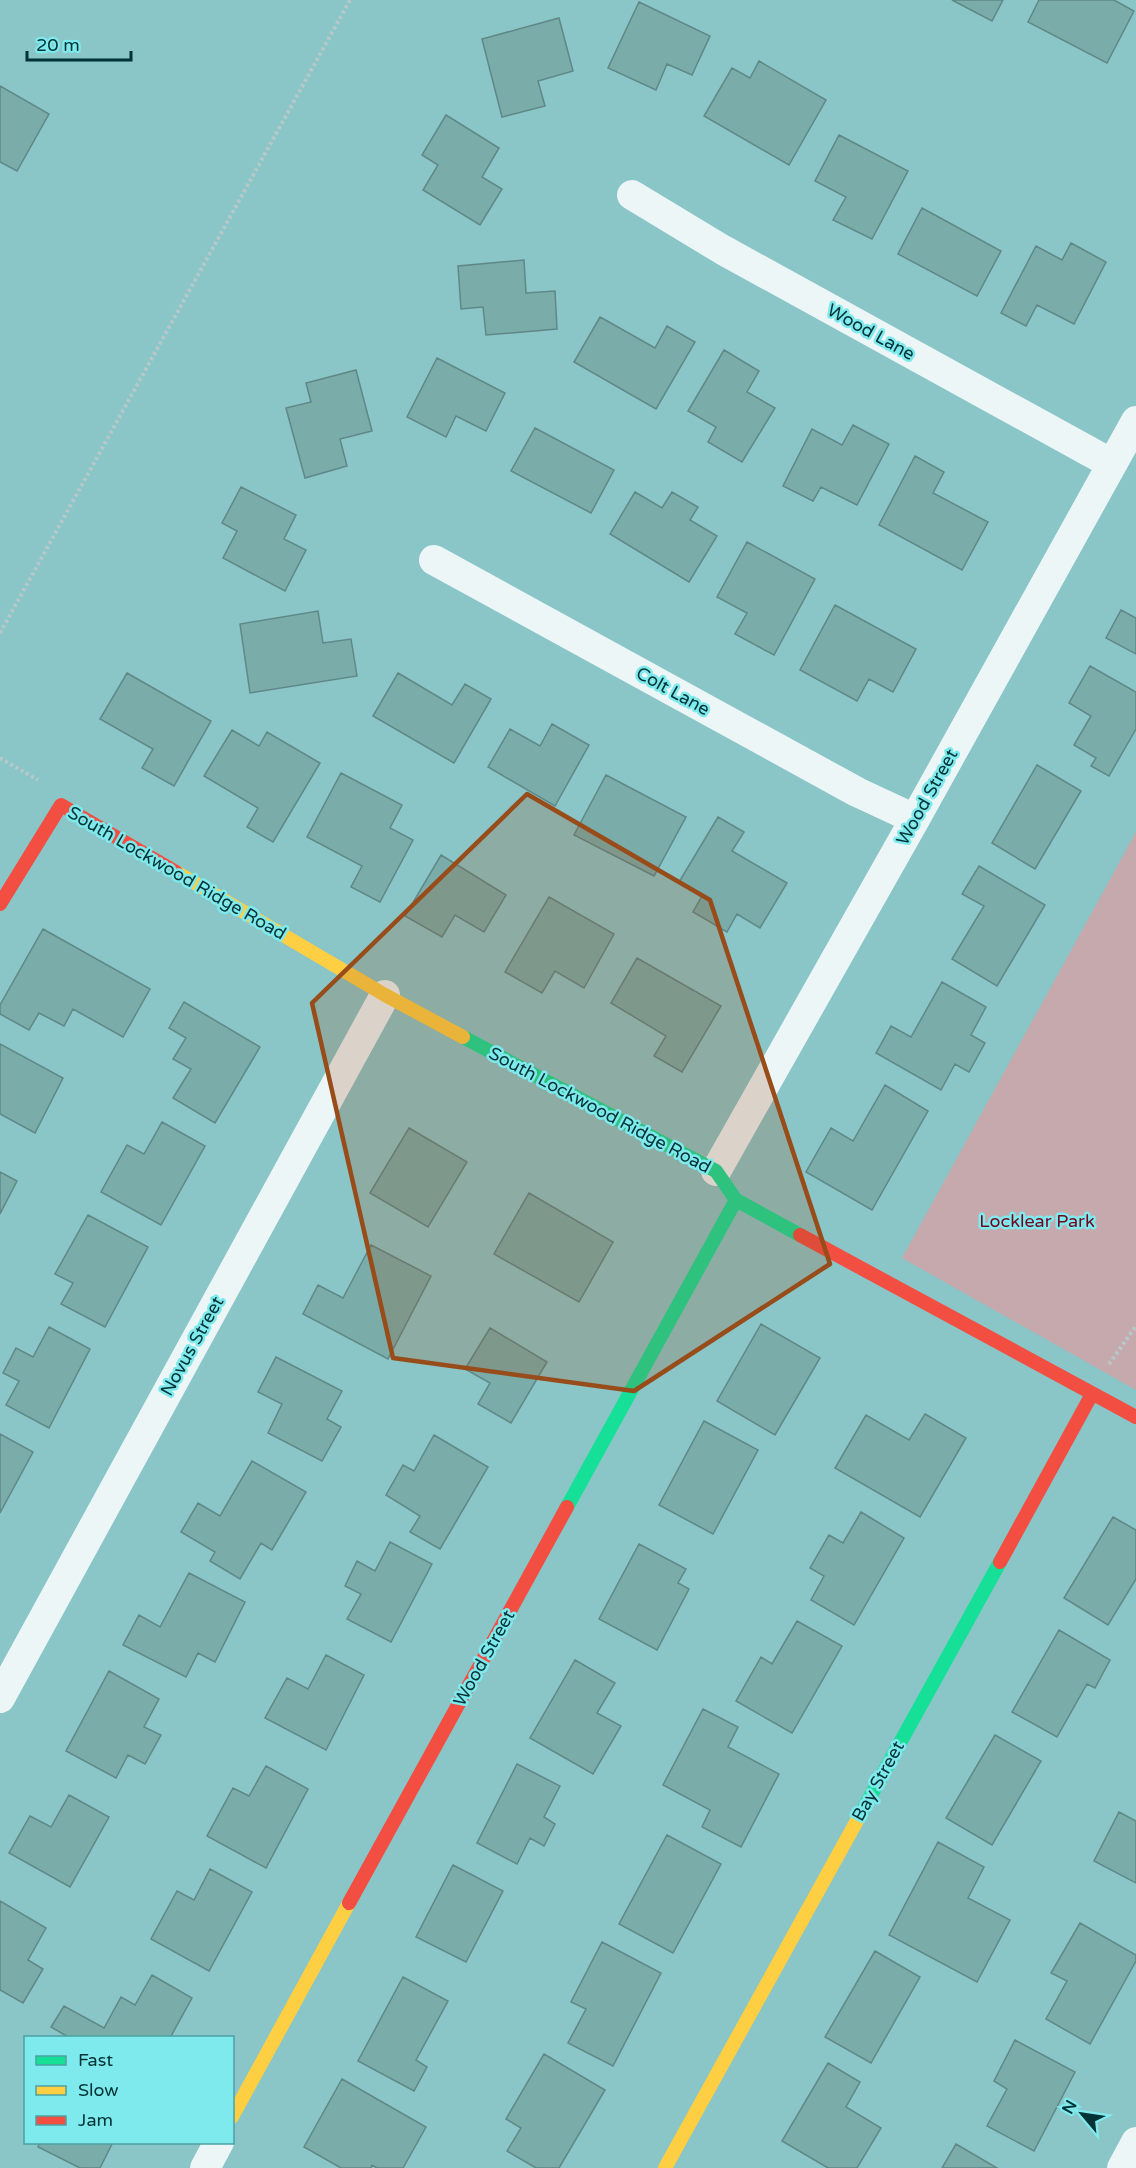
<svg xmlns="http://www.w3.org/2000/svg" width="1136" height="2168" font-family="'Varela Round',sans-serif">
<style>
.green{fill:#c6a9ac}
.building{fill:#7aaca9;stroke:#5f8887;stroke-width:1.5}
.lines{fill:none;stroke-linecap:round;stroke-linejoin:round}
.path{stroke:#b6c9ca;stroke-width:4;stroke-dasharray:3 3;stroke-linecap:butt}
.street{stroke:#edf6f7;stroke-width:30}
.fast{stroke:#16e098;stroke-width:14}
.slow{stroke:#ffcf43;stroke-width:14}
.jam{stroke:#f24e42;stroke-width:14}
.marked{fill:#974c1a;fill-opacity:0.2;stroke:#974c1a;stroke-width:4.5;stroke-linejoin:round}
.labels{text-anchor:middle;stroke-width:5;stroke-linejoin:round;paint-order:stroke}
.street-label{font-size:18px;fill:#003335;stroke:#7feaed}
.park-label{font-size:18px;fill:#72041f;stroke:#7feaed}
</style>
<rect width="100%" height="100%" fill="#8ac5c7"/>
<path class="green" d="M1136,832V1390L902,1258Z"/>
<path class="building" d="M952,0H1003L992,21Z
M1039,0H1114L1134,11L1107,63L1028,22Z
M639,2L710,36L692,75L667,64L656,90L608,68Z
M559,18L573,71L538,81L545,106L502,117L482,39Z
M759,61L826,100L789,165L704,116L732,68L750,78Z
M0,86L49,114L17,171L0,162Z
M446,115L499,148L482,177L502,189L480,225L423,190L438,165L422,155Z
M839,135L908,171L872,239L833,220L846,197L815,181Z
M922,208L1001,251L977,296L898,254Z
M1071,243L1106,262L1074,324L1037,305L1026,326L1001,313L1036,246L1062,260Z
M524,260L526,293L555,291L557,329L486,335L483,307L461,309L458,266Z
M600,317L655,348L667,326L695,342L656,409L574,362Z
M724,350L759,371L747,392L775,408L742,462L708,442L716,427L688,411Z
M437,358L505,393L486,431L456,416L446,437L407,417Z
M356,370L372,431L340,439L347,466L305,478L286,408L311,402L306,383Z
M853,425L889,444L857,505L821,487L813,501L783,486L812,429L842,445Z
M535,428L614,470L591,513L511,471Z
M915,456L944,472L933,493L988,522L962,570L879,525Z
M241,487L296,515L284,539L306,550L285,591L223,558L237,531L222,523Z
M635,492L662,508L672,492L698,507L690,520L717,536L689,582L610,534Z
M747,542L815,579L774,655L735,634L747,613L717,597Z
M835,605L916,649L893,692L869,679L857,701L800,670Z
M1121,610L1136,618V654L1106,638Z
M318,611L323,643L351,639L357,676L250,693L240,624Z
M1090,666L1136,692V729L1109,776L1091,766L1096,758L1074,745L1091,716L1069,703Z
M127,673L211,721L174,786L142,768L153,749L100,719Z
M398,673L452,705L465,684L491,699L454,763L373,716Z
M552,724L589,745L555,806L488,767L510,729L540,746Z
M232,730L259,746L267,732L320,763L273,842L247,827L258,808L204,776Z
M1037,765L1081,791L1035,869L992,843Z
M341,773L402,805L390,828L413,840L380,902L351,887L362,866L307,837Z
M606,775L686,817L654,876L574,835Z
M718,817L744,832L732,851L787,883L760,928L737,914L727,932L693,912L702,896L679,882Z
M441,855L506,895L484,932L455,915L442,937L405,916Z
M979,866L1045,905L997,986L952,959L984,906L962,894Z
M549,897L614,934L584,988L555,971L542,993L505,972Z
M43,929L150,989L123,1037L73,1009L64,1026L39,1013L29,1030L0,1014V1005Z
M637,958L721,1006L682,1072L654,1056L666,1036L611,1003Z
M942,982L986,1007L971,1035L985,1043L969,1072L955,1064L941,1090L876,1053L891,1026L911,1037Z
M184,1002L260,1047L215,1123L173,1098L191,1069L173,1059L186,1038L169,1028Z
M0,1044L63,1078L35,1133L0,1114Z
M885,1085L928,1111L872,1210L806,1172L831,1128L853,1141Z
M162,1122L205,1146L161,1225L101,1192L127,1145L144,1154Z
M409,1128L467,1162L428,1227L370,1193Z
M0,1172L17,1181L0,1214Z
M529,1193L613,1242L579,1302L494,1254Z
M88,1215L148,1247L105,1327L61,1304L73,1283L55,1274Z
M371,1245L431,1276L388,1359L303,1314L318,1285L343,1298Z
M761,1324L820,1358L775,1435L717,1401Z
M49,1327L90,1349L49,1428L6,1405L19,1381L3,1373L16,1348L33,1357Z
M490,1328L547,1362L511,1423L478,1404L490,1383L465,1369Z
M276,1357L342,1391L327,1419L341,1427L322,1461L268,1433L282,1404L258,1392Z
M925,1414L966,1438L920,1517L835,1468L866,1415L909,1440Z
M704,1421L758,1450L713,1534L659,1505Z
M0,1434L33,1452L0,1513Z
M434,1435L488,1467L440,1549L410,1532L420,1516L386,1495L403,1465L414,1471Z
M252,1461L306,1492L272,1550L261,1543L240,1579L210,1561L215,1552L181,1532L198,1503L220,1516Z
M861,1512L904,1538L854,1625L811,1600L824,1576L810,1568L829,1535L843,1543Z
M1113,1517L1136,1530V1579L1108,1625L1064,1598Z
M390,1542L432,1564L391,1642L347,1619L361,1594L345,1586L357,1561L375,1571Z
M639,1544L686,1569L678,1583L689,1589L657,1650L599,1619Z
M189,1573L245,1602L215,1662L198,1653L186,1677L123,1645L139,1615L160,1627Z
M797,1621L842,1646L792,1733L736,1701L761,1657L772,1664Z
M1059,1630L1110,1660L1095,1688L1087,1684L1057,1737L1012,1712Z
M326,1655L364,1675L326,1750L265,1718L287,1678L308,1689Z
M575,1660L615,1683L597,1713L621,1726L593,1774L530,1738Z
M109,1671L159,1699L144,1727L161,1735L145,1764L128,1755L116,1778L66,1751Z
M703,1709L738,1727L728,1747L779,1774L741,1847L702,1827L710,1810L663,1785Z
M995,1735L1041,1761L992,1845L946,1818Z
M517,1764L560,1786L544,1817L555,1824L544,1846L530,1838L517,1864L477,1843Z
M266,1766L308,1789L266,1868L207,1836L233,1788L249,1796Z
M69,1795L109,1817L70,1887L9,1853L30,1816L51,1827Z
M1119,1812L1136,1821V1883L1094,1861Z
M667,1835L721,1864L673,1953L619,1924Z
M938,1842L984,1867L968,1898L1010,1920L977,1982L889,1935Z
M453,1865L503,1891L466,1962L416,1937Z
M210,1869L252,1892L209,1971L151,1939L177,1891L194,1900Z
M0,1901L46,1928L28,1960L43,1969L23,2003L0,1990Z
M1080,1923L1136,1955V1961L1090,2044L1046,2019L1067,1981L1051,1973Z
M602,1942L661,1973L613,2066L568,2043L586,2009L571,2002Z
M875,1951L920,1977L871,2063L825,2037Z
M152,1975L192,1998L170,2038H70L51,2027L64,2006L104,2028L121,1997L135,2005Z
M403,1977L448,2001L416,2060L427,2067L414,2091L358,2061Z
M1015,2040L1075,2072L1034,2151L987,2126L1007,2089L994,2081Z
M544,2054L605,2090L559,2168H536L507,2151L521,2128L506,2119Z
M828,2063L860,2082L846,2107L881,2128L857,2168H828L782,2141Z
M342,2079L426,2127L403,2168H377L372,2165L371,2168H341L304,2147Z
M40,2142H113L100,2168H80L38,2147Z
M956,2144L997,2168H942Z"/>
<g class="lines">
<path class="path" d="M0,633L350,0
M0,758L38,780
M1109,1364L1136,1326"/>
<path class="street" d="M632,195L723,250L1112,464
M434,560L857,792L915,819
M716,1171L915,819L1136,421
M0,1698L385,995
M205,2168L219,2142
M1122,2168L1136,2142"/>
<path class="fast" d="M463,1037L716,1171L736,1200L800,1235
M567,1507L736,1200
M859,1817L1000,1562"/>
<path class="slow" d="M176,872L385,995L463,1037
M232,2117L349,1903
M665,2168L859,1817"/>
<path class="jam" d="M0,904L61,805L176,872
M800,1235L1136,1417
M1000,1562L1092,1394
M349,1903L567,1507"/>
</g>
<path class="marked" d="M527,794L710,900L830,1264L634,1391L393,1358L312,1003Z"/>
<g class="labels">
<g class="street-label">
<text transform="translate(871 332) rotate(29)" y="6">Wood Lane</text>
<text transform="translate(673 691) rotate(29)" y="6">Colt Lane</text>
<text transform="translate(927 797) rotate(-61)" y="6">Wood Street</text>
<text transform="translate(177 873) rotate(30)" y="6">South Lockwood Ridge Road</text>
<text transform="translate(600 1110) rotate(28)" y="6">South Lockwood Ridge Road</text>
<text transform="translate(192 1346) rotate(-61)" y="6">Novus Street</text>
<text transform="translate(484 1658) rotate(-61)" y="6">Wood Street</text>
<text transform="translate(878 1781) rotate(-61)" y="6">Bay Street</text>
</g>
<g class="park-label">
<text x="1037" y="1227">Locklear Park</text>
</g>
</g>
<rect x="24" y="2036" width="210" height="108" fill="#7feaed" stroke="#4ca1a3" stroke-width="1.5"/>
<rect x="36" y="2056" width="30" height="9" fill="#16e098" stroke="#4ca1a3" stroke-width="1.5"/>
<text x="78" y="2066" font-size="18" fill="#003335">Fast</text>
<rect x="36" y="2086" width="30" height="9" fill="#ffcf43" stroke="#4ca1a3" stroke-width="1.5"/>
<text x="78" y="2096" font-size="18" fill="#003335">Slow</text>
<rect x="36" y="2116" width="30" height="9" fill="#f24e42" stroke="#4ca1a3" stroke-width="1.5"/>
<text x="78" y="2126" font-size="18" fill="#003335">Jam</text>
<g transform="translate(1082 2114) rotate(299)" stroke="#7feaed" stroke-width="4.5" paint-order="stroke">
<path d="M0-4.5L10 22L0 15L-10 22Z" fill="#003335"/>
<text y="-9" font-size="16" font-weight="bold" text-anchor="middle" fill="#003335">N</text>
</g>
<path d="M27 51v9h104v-9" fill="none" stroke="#003335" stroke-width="3"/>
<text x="36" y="51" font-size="18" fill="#003335" stroke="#7feaed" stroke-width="4.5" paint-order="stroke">20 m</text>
</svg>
